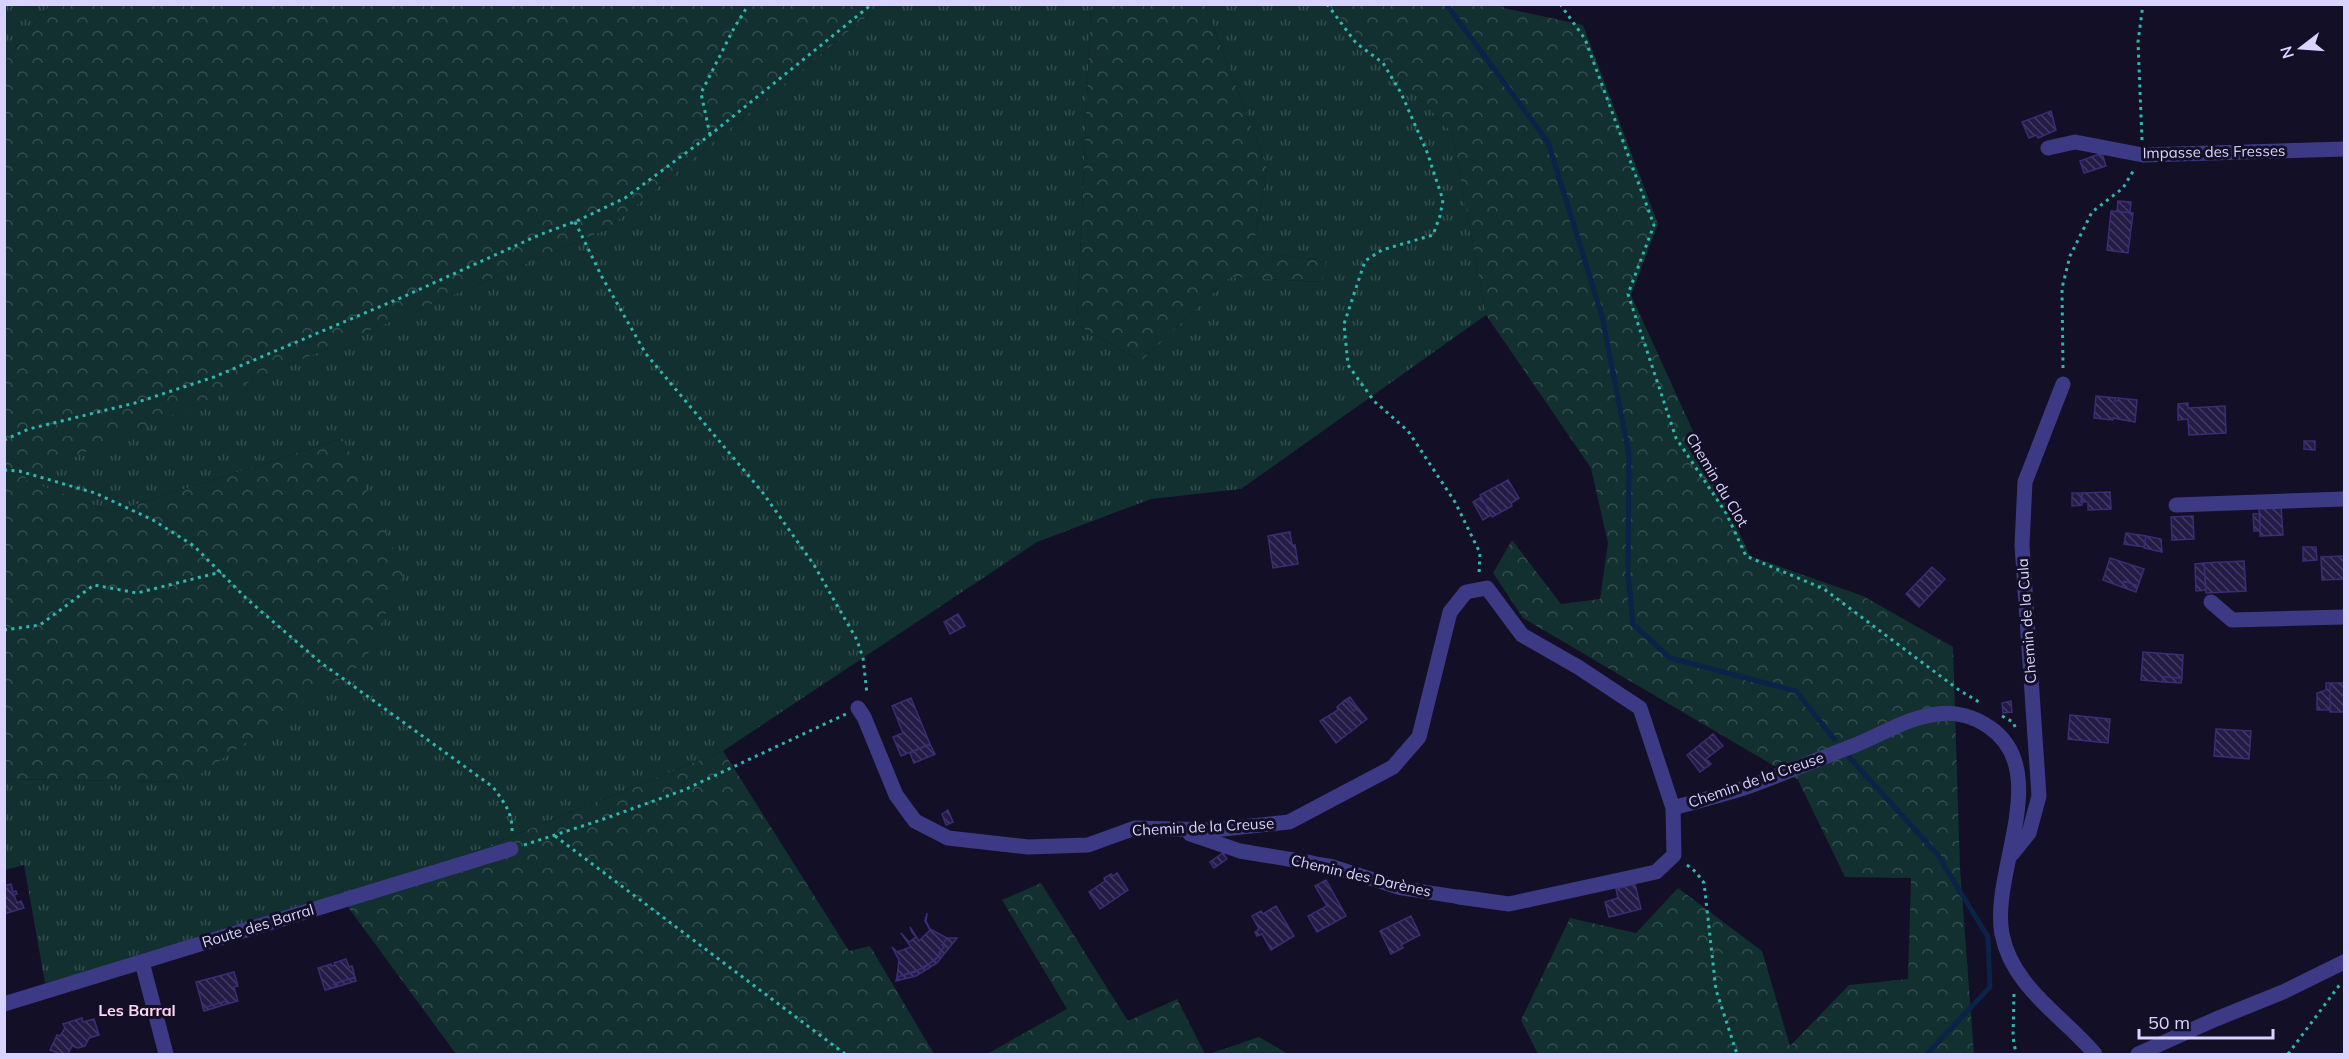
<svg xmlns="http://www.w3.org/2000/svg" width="2349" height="1059" font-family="Mulish,sans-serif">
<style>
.grass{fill:url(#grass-tufts)}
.forest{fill:url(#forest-crowns)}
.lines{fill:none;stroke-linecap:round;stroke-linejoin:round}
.stream{stroke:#0c2248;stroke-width:5}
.building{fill:url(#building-back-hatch);stroke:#3b2d73;stroke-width:1.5}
.path{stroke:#2fb8b0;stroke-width:3;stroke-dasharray:3 4.5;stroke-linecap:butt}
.pedestrian{stroke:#3d3a85;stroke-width:14}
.minor{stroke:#3d3a85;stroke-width:15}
.tertiary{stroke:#3d3a85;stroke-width:15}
.labels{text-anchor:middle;stroke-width:6;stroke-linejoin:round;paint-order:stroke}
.street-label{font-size:15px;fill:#d9d4ff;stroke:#130f26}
.neighbourhood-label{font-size:16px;font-weight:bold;fill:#ffd6f0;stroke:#130f26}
</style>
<defs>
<pattern id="grass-tufts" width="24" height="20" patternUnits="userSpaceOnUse" patternTransform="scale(1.5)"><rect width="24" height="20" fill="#12302f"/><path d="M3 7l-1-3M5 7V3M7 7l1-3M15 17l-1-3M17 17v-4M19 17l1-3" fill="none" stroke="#344d4e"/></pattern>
<pattern id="forest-crowns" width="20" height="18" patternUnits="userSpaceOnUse" patternTransform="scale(1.5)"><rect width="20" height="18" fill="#12302f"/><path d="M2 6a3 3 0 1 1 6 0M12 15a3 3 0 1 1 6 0" fill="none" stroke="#344d4e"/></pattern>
<pattern id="building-back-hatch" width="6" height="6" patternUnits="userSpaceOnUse" patternTransform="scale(1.5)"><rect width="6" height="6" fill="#241b47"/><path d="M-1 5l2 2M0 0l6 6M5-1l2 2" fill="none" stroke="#433b63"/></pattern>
</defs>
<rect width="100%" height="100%" fill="#130f26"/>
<path class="grass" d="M5,5H50L5,61Z
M881,5H1091L1077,325L1141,361L1230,277L1321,282L1325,261L1253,251L1267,168L1205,5H1328L1452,132L1486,315L1241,489L1151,499L1037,542L723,751L345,903L45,983L24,865L5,870V779L188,782L343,438L113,512L22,479L607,229Z"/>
<path class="forest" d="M50,5V4L881,5L607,229L23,479L113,512L343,438L404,572L364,663L188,782L5,779V61Z
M1091,5H1205L1267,168L1253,251L1326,261L1322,282L1230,277L1141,361L1077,325Z
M1328,5H1502L1504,8L1583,25L1658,224L1631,295L1750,556L1863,596L1953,647L1960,868L1974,1054H1538L1521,1020L1570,918L1636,933L1678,888L1762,951L1790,1046L1849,985L1908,979L1911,878L1845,877L1798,780L1523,618L1493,573L1512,540L1561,604L1600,599L1608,543L1591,468L1486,315L1452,132Z
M723,751L849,951L870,946L934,1054H456L345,903Z
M1041,883L1128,1021L1177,999L1205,1054H987L1067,1009L1002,900Z
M1259,1037L1288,1054H1209Z"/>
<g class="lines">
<path class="stream" d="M1446,4L1548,142L1602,316L1629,455L1628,574L1633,624L1670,658L1796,691L1835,740
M1849,757L1937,854L1988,937L1990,987L1927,1054"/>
</g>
<path class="building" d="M2051,111L2056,130L2038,138L2036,135L2029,138L2022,122Z
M2102,153L2106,166L2084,173L2080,161Z
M2118,201L2131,202L2130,213L2117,211Z
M2111,211L2133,213L2128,253L2107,250Z
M2096,396L2116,398L2115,401H2118V398L2137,400L2135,422L2113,418V420L2094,418Z
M2188,403V408L2225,406L2226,433L2189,435L2188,419L2178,420V404Z
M2304,441H2315V450L2304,449Z
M1508,480L1519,498L1511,503L1512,506L1492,517L1480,495Z
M2110,492L2111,509L2088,510V502H2081L2082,493Z
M2072,493H2082V505L2072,506Z
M1481,497L1491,515L1483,520L1473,502Z
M2281,505L2283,535L2260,536L2259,507Z
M2260,513V531H2254L2253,514Z
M2193,516L2194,539L2172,540L2171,517Z
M1290,532L1292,545H1295L1298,564L1273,568L1268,536Z
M2126,533L2146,536L2144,547L2124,544Z
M2146,536L2161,539L2162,552L2144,548Z
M2303,547H2316L2317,560L2303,561Z
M2344,556V579L2322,580L2321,557Z
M2110,558L2144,569L2138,586L2124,581L2122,587L2103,580Z
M2244,561L2246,591L2206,593L2204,563Z
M2204,563L2206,590L2196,591L2195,564Z
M1932,567L1945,579L1919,607L1906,594Z
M2124,581L2138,586L2136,592L2122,587Z
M958,614L965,626L950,634L944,622Z
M2143,652L2183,655L2182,678L2163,677V682L2141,680Z
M2163,677L2182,678L2181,683L2163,682Z
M2326,683H2330V710H2317V693L2326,690Z
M2330,683H2344V712H2330Z
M1350,697L1358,708L1354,711L1345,700Z
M911,698L930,744L901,756L893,737L903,733L892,706Z
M1345,700L1354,711L1358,708L1367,719L1336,743L1320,721L1338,710L1337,707Z
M2011,701L2012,712L2003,713L2002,703Z
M2070,715L2110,719L2108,743L2068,739Z
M2216,729L2251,731L2249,759L2214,756Z
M1713,734L1723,746L1706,759L1711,764L1700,772L1687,755Z
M930,744L935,754L914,763L910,753Z
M948,810L953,822L946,825L942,814Z
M1223,853L1227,859L1214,868L1210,862Z
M1117,873L1128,890L1100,909L1089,892L1105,881L1104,878L1111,874L1113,876Z
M1326,880L1346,916L1317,932L1308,916L1327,906L1315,886Z
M11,884L13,892L16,891L17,894L14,895L17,903L21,901L24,908L4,914V886Z
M1635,884L1641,909L1609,917L1605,902L1618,898L1616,889Z
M1276,906L1294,936L1271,950L1262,934L1257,936L1255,932L1259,929L1252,916L1261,911L1263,914Z
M927,913L926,921L930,929L947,938L942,945L944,947L939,953L941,954L924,968L897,977L899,960L892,947L897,952L911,947L901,933L909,942L916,937L912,932L910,927L919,941L930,930L925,921Z
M1411,916L1420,935L1401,945L1403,948L1391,954L1380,931Z
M947,938H957L937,963L916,976L896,981L897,977L915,972L935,960L941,954L939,953L944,947L942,945Z
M346,959L349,967L352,966L355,977L334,984L336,987L325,990L318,968L331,964V966L335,965L334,963Z
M234,972L238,986L234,987L238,1001L227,1004L226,1001L203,1008L196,982Z
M355,977L356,981L336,987L334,984Z
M226,1001L227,1004L204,1011L203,1008Z
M82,1018L83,1022L94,1019L99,1035L89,1038L85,1046L78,1048L72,1046L68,1054H61L50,1050L57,1035L60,1036L65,1028L63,1024Z"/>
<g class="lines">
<path class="path" d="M1327,4L1356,43L1383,63L1401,93L1427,152L1443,200L1440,216L1433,235L1382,250L1365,261L1344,324L1348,365L1374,401L1408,431L1455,502L1480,553L1479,574
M1560,4L1585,39L1654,225L1628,294L1676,438L1726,513L1746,556L1824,589L1959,690L1979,702
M710,135L701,93L734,28L749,4
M2142,140L2138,42L2143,4
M575,222L602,277L646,354L763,493L814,565L857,640L863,658L867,694
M2063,368L2062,288L2070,256L2092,212L2123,188L2135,168
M4,440L29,429L135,403L214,377L405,296L539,235L579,220L625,198L710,135L872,4
M4,470L19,471L95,493L153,520L194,546L248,600L320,662L493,787C503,801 513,813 512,832
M4,630L40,625L94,585L137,593L221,572
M2002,716L2013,722L2016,729
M555,836L845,1054
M524,845L601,820L684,790L846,714
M1687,865L1696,872L1704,883L1716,990L1737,1054
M2014,994L2013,1037L2016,1054
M2288,1054L2341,983"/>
<path class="pedestrian" d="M1312,863L1331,866L1400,888L1459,897"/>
<path class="minor" d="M2048,148L2075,142L2143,155L2344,149
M2176,505L2344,499
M2211,602L2232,620L2344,617
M858,708L864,717L896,795L915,821L948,838L1028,847L1088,845L1135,828L1214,830L1289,822L1393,767L1419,737L1450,612L1466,592L1487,588L1522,635L1578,667L1640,708L1673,808C1698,801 1723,795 1747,787C1783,774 1818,759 1853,746C1881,735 1908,717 1938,714C1955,711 1975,717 1989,727C2054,770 1990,874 2002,934C2012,987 2063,1016 2095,1054
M1190,834L1240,851L1312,863
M2012,854L2029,833L2039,796L2022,545L2025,482L2063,384
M1459,897L1509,904L1656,872L1674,855L1673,808
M142,962L166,1054
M4,1004L511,849"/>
<path class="tertiary" d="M2138,1054L2216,1019L2283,992L2344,962"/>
</g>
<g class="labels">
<g class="street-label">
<text transform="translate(2214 152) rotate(-1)" y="5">Impasse des Fresses</text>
<text transform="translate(1717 480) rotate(59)" y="5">Chemin du Clot</text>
<text transform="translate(2027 621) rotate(-94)" y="5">Chemin de la Cula</text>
<text transform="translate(1756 780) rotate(-19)" y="5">Chemin de la Creuse</text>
<text transform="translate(1203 827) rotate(-3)" y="5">Chemin de la Creuse</text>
<text transform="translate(1361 876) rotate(13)" y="5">Chemin des Darènes</text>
<text transform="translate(258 926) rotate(-17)" y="5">Route des Barral</text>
</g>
<g class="neighbourhood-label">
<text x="137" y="1016">Les Barral</text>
</g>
</g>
<rect width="2349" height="1059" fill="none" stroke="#d9d4ff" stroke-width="12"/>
<g transform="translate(2301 48) rotate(253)" stroke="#130f26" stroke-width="4.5" paint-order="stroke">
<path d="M0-4.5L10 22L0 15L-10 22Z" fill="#d9d4ff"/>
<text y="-9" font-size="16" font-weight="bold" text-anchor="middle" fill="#d9d4ff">N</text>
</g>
<path d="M2139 1029v9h134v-9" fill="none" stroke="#d9d4ff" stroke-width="3"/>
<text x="2148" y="1029" font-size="18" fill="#d9d4ff" stroke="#130f26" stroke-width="4.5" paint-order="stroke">50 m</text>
</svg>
